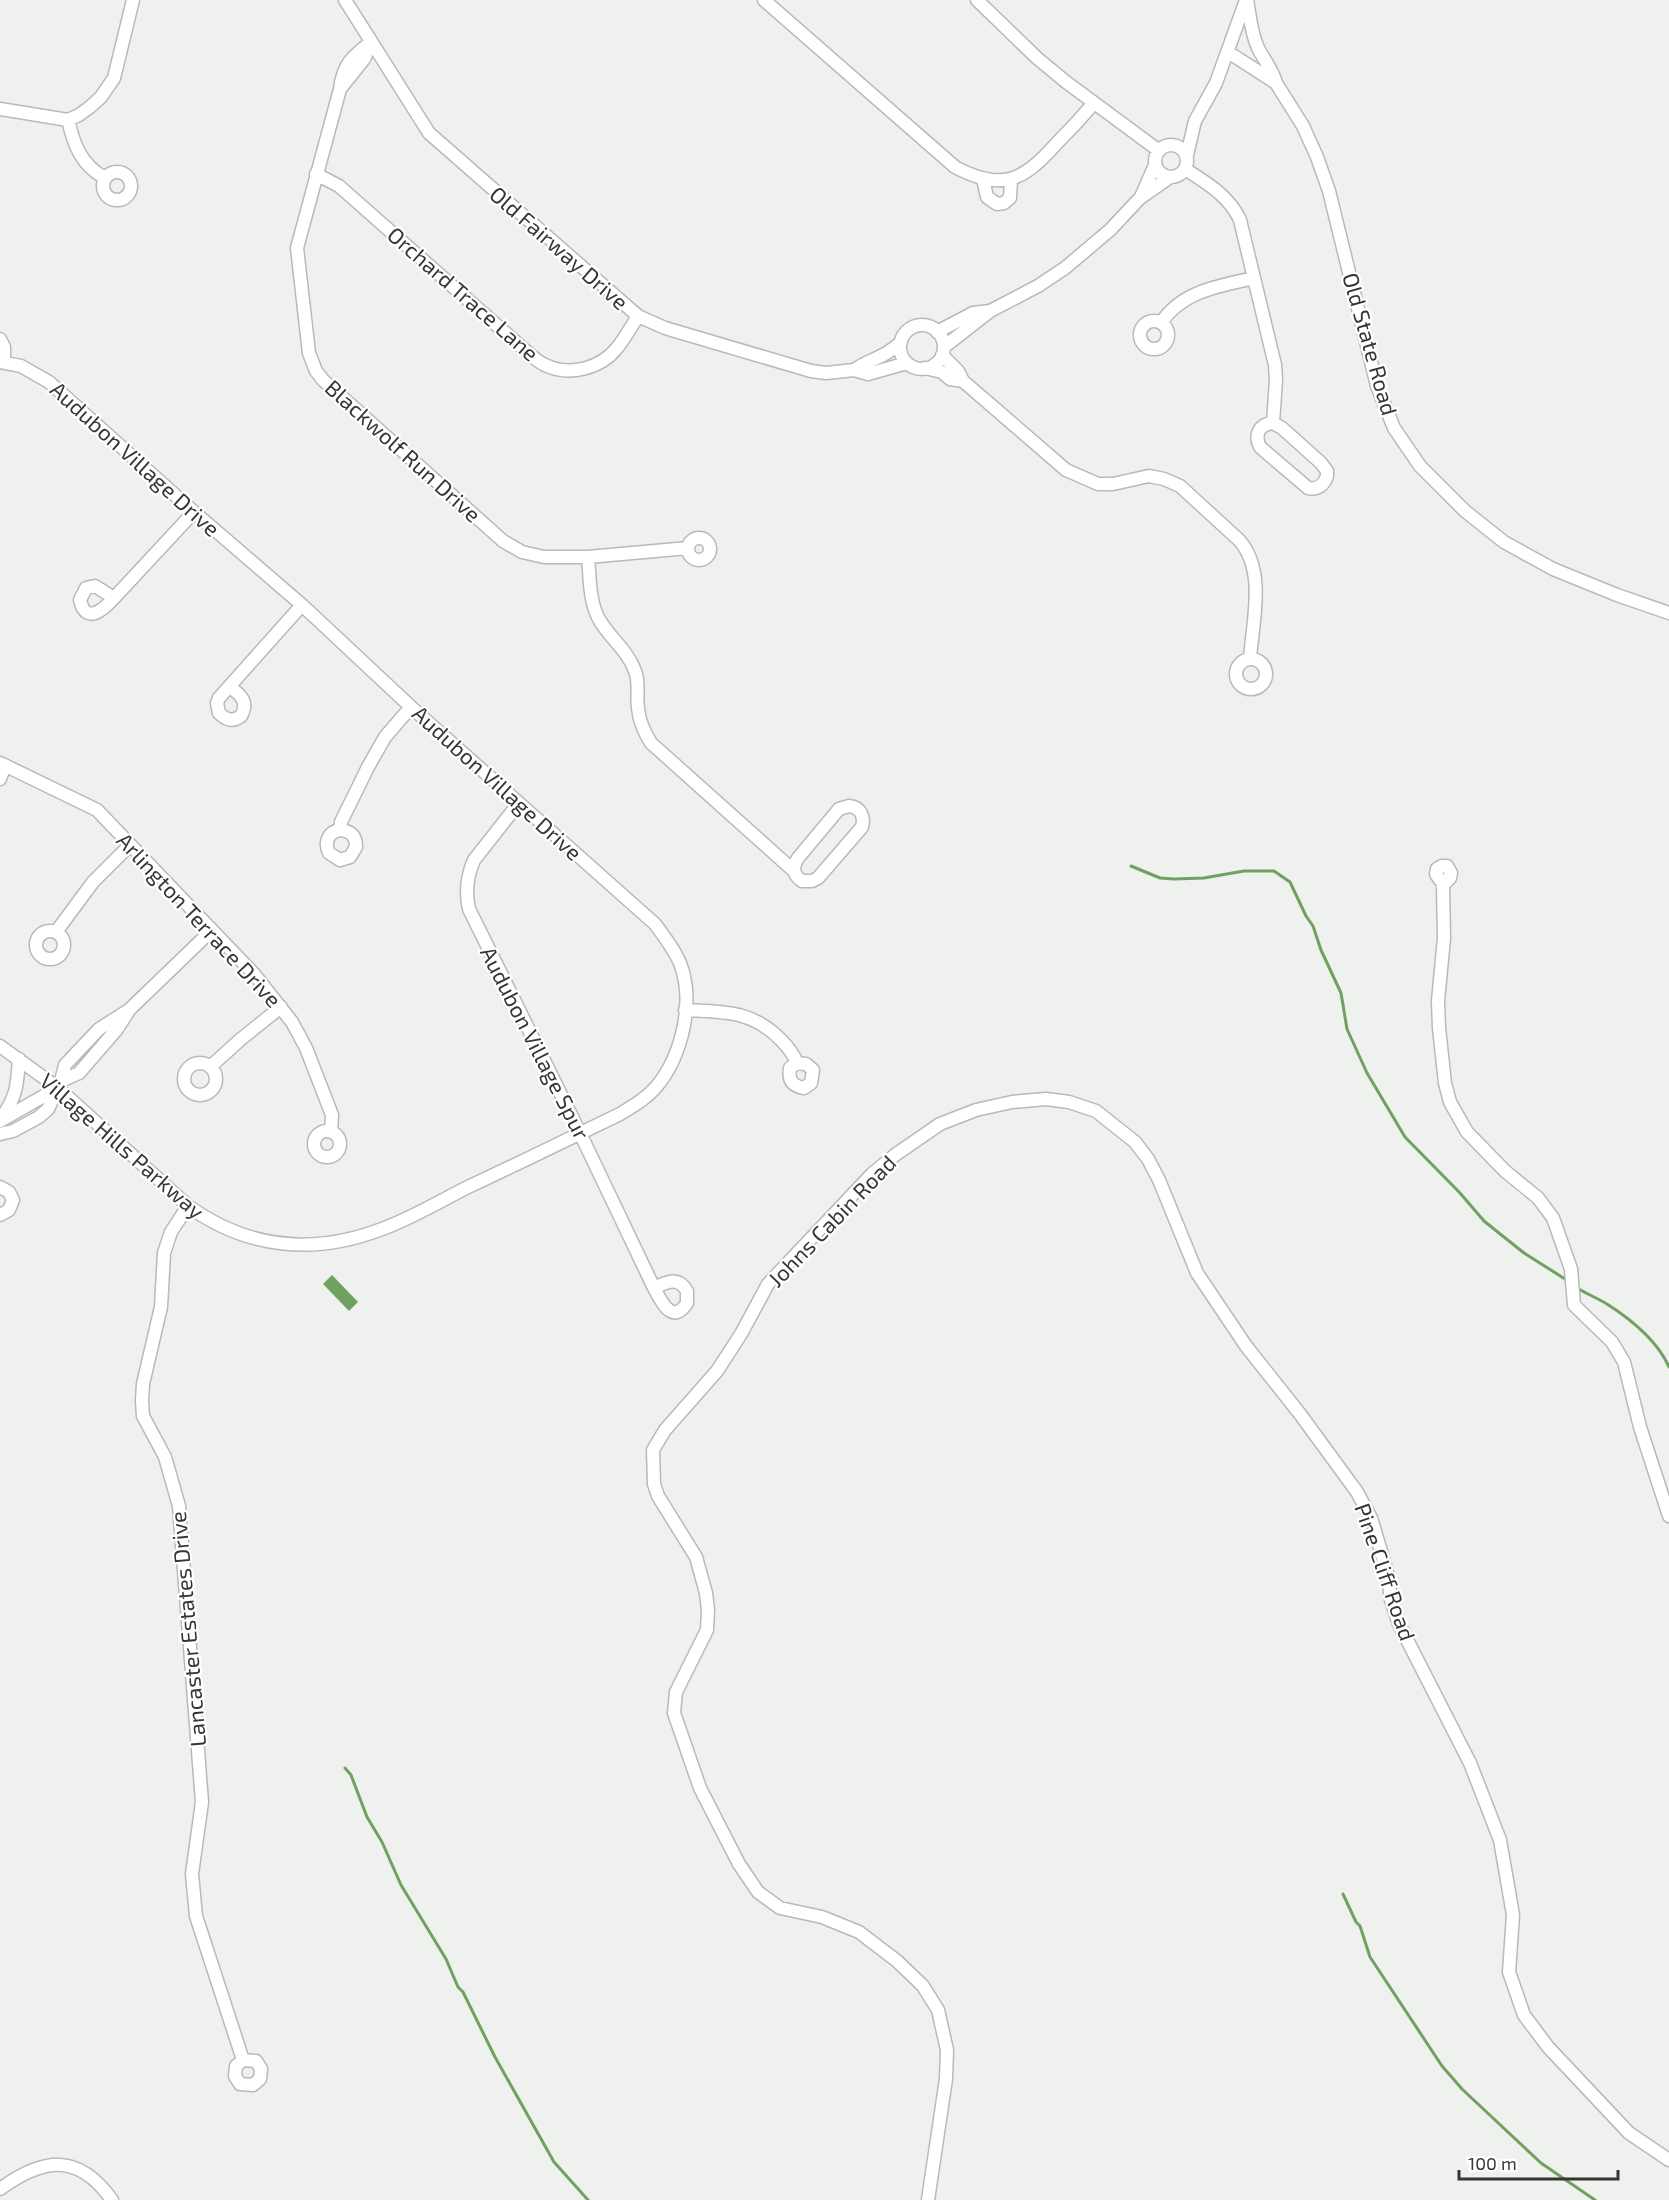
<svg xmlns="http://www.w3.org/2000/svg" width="1669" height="2200" font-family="'Exo 2',sans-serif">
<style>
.water{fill:#70a161}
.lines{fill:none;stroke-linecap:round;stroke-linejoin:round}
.stream{stroke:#70a161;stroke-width:3}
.minor-casing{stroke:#b7bab6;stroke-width:15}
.minor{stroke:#fff;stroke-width:12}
.labels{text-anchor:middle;stroke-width:4.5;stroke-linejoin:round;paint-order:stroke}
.street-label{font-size:22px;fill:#363735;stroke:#fff}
</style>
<rect width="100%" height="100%" fill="#eef1ed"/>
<path class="water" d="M332,1275L358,1302L349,1311L323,1284Z"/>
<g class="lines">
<path class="stream" d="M1131,866L1160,878L1174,879L1204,878L1244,871H1274L1290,882L1306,916L1313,926L1321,950L1341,993L1347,1029L1367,1073L1405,1137L1460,1193L1484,1221L1524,1253L1565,1279
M1577,1288C1587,1294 1597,1298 1607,1304C1632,1320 1657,1340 1669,1367
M345,1768L351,1775L367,1817L382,1842L401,1885L446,1959L458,1987L463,1992L495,2057L554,2162L588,2200
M1343,1894L1356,1922L1360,1926L1370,1957L1442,2066L1462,2089L1541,2163L1595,2200"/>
<defs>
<path id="minor" d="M345,0L429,133L638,316L665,328L811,371L826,373L854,370L868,374L907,363
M764,0L955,167C1002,192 1023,181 1056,144C1069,131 1082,117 1094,103
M977,0L1037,58L1066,82L1158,150
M1247,0C1250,16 1251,33 1258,48C1264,60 1273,70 1276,83
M371,42C352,57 343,64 340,89L297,248L309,353L316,371L323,380L503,541L522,552L544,557H588L688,548
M1228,52L1276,83L1303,126L1317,157L1329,191L1377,386L1394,428L1420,466L1465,511L1504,542L1553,569L1617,595L1669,613
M340,89L364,59L371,43
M0,109L68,120L79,115L90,107L101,97L114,78L133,0
M68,120C74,145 81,165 105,178
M1155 161a16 16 0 1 1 32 0a16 16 0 1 1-32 0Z
M1187,155L1195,121L1216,83L1246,0
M1185,169C1207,183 1229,196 1240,220L1275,365L1276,380L1273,423L1282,428L1321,463L1327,471V476C1324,485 1318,490 1308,488L1260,447C1254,435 1259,424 1273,423
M103 186a14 14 0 1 1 28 0a14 14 0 1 1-28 0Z
M316,174L339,186L526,351C532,356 538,362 545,365C570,377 601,368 617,348C625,338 631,327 638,316
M983,179L987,197L997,204L1004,203L1010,198L1011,180
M1141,197L1155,165
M1140 335a14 14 0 1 1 28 0a14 14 0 1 1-28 0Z
M1161,323C1182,291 1219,286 1254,278
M900 347a22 22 0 1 1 44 0a22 22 0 1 1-44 0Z
M937,332L973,313L990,311
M0,339L4,347V362
M944,347L990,311L1038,286L1065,268L1110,230L1140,198L1170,177
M942,355L958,371L963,381L1066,470L1098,484H1113L1149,476L1164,479L1180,486L1239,540C1266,570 1253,620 1250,658
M0,362L21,366L49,382L194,512L302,605L411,707L655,924C664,936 674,949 680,963C695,1002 682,1055 657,1086C647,1098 633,1106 620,1114C569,1139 519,1163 468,1187C440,1201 412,1218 382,1229C314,1255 248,1249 188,1206L58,1088L0,1046
M925,368L942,372L950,379L963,381
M854,370C872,358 884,358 901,342
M688 549a11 11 0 1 1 22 0a11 11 0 1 1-22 0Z
M588,557C590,578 589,603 600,621C611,639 628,651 635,671C640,683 636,695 638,708C639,720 644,732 651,743L794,871
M114,598L95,586L86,588L80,600C86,626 104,609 114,598L194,512
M1236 674a15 15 0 1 1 30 0a15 15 0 1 1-30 0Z
M230,687C241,695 249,702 241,716C233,722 226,720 219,713L217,703L219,698L302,605
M0,763L97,810L254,974L292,1022L306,1048L332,1115L331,1132
M0,779L5,765
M519,803L474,860C467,876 465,892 469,909L580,1133L654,1288C661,1301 672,1326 687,1303V1291C678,1276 667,1282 654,1288
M849,806C860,807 865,816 862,827L818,878L812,881H802C793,875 792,868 798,858L839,809Z
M340,830C351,831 356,836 356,847L350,857L340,860L329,853C324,842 328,832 340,830L341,822L368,767L385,737L411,707
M1445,881L1440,880L1436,874L1437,869L1442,866H1447L1451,873L1450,878L1443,885L1444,938L1438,1001L1439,1028L1445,1083L1450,1102L1467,1132L1505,1171L1538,1198L1553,1218L1571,1269L1574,1305L1612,1342L1624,1362L1640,1427L1669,1516
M36 945a14 14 0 1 1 28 0a14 14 0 1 1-28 0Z
M56,932L93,882L130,845
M685,1010C724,1012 752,1010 781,1040C788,1047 793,1053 797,1063L790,1068C788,1080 792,1086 804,1088L811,1083L813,1070L806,1064L797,1063
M184 1079a16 16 0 1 1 32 0a16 16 0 1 1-32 0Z
M210,1067L241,1039L281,1007
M61,1081L79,1073L117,1029L128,1012
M1,1119C17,1095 17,1087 19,1059
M0,1121L58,1088
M314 1144a13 13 0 1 1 26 0a13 13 0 1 1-26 0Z
M0,1134L13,1131L39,1117L48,1109L61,1081L65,1065L99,1029L129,1010L212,930
M0,1187L9,1192L13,1200L9,1210L0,1215
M188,1206L171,1232L164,1253L161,1307L143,1384L142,1401L143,1416L165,1457L179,1506L202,1802L192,1874L196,1916L243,2060L236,2066L235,2076L240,2084L253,2085L260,2079L261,2069L256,2061L243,2060
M0,2189C43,2158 78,2152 112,2200
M928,2200L946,2079L947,2050L938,2010L923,1986L897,1961L859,1932L822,1917L780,1908L758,1892L739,1864L700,1788L674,1713L676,1692L707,1630L708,1610L706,1593L696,1557L658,1496L654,1484L653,1450L665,1430L717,1371L741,1334L768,1284L872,1174L895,1155L940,1124L976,1110L1012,1102L1046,1099L1069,1102L1096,1111L1135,1142L1148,1159L1159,1180L1197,1273L1246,1346L1300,1414L1357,1492L1371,1518L1380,1548L1388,1576L1391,1600L1399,1624L1470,1763L1500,1840L1513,1915L1509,1972L1524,2015L1548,2047L1629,2133L1669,2160"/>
</defs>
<use href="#minor" class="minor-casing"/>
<use href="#minor" class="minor"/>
</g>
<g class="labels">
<g class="street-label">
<text transform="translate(559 248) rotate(41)" y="8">Old Fairway Drive</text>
<text transform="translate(463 294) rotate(41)" y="8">Orchard Trace Lane</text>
<text transform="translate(1370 344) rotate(74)" y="8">Old State Road</text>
<text transform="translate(403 451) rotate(42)" y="8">Blackwolf Run Drive</text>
<text transform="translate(135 459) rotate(42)" y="8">Audubon Village Drive</text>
<text transform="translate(497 783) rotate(42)" y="8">Audubon Village Drive</text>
<text transform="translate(199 920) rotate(47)" y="8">Arlington Terrace Drive</text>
<text transform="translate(535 1043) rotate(63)" y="8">Audubon Village Spur</text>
<text transform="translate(122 1146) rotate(41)" y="8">Village Hills Parkway</text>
<text transform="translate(832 1221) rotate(-46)" y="8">Johns Cabin Road</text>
<text transform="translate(1385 1572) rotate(71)" y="8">Pine Cliff Road</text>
<text transform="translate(188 1629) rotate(-95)" y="8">Lancaster Estates Drive</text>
</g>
</g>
<path d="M1459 2170v9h159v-9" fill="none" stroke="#363735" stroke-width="3"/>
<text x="1468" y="2170" font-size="18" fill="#363735" stroke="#ffffff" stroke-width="4.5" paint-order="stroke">100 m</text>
</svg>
